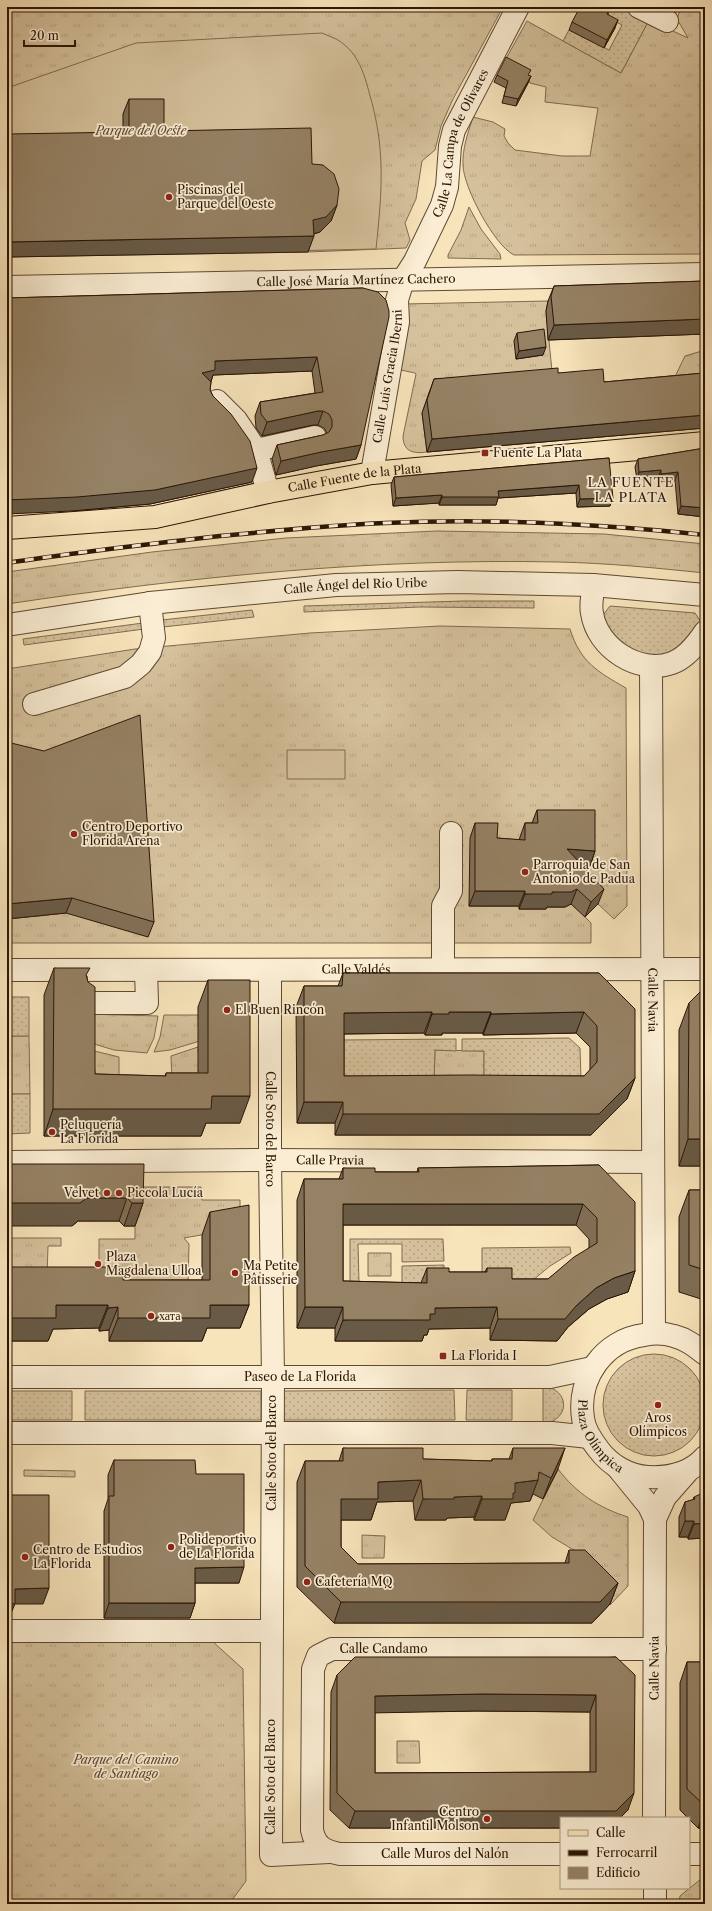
<svg xmlns="http://www.w3.org/2000/svg" width="712" height="1911" font-family="'Libre Caslon Text',serif">
<style>
.grass{fill:url(#grass-tufts);stroke:#806b50}
.garden{fill:url(#garden-dots);stroke:#806b50}
.pitch{fill:#d5c19c;stroke:#806b50}
.lines{fill:none;stroke-linecap:round;stroke-linejoin:round}
.minor-casing{stroke:#5e4932;stroke-width:24}
.major-casing{stroke:#2a1505;stroke-width:24}
.minor{stroke:#faedd3;stroke-width:22}
.major{stroke:#f8e4bb;stroke-width:22}
.rail-casing{stroke:#2a1505;stroke-width:4.5}
.rail{stroke:#faedd3;stroke-width:3;stroke-dasharray:9;stroke-linecap:butt}
.wall{fill:#806f56;stroke:#2a1505;fill-rule:evenodd}
.shaded-wall{fill:#685a46;stroke:#2a1505}
.building{fill:#958164;stroke:#2a1505;fill-rule:evenodd}
.poi-dot{fill:#8f2418;stroke:#faedd3;stroke-width:1.5}
.labels{text-anchor:middle;stroke-width:3.5;stroke-linejoin:round;paint-order:stroke}
.park-label{font-size:12px;font-style:italic;fill:#5d4932;stroke:#faedd3}
.street-label{font-size:12px;fill:#2a1505;stroke:#faedd3}
.poi-label{font-size:12px;fill:#2a1505;stroke:#faedd3;text-anchor:start}
.neighbourhood-label{font-size:13px;letter-spacing:1px;fill:#2a1505;stroke:#faedd3}
</style>
<defs>
<pattern id="grass-tufts" width="24" height="20" patternUnits="userSpaceOnUse"><rect width="24" height="20" fill="#d5c19c"/><path d="M3 7l-1-3M5 7V3M7 7l1-3M15 17l-1-3M17 17v-4M19 17l1-3" fill="none" stroke="#b7a585"/></pattern>
<pattern id="garden-dots" width="8" height="8" patternUnits="userSpaceOnUse"><rect width="8" height="8" fill="#d5c19c"/><path d="M2 2h.1M6 6h.1" fill="none" stroke="#b7a585" stroke-width="1.8" stroke-linecap="round"/></pattern>
</defs>
<rect width="100%" height="100%" fill="#f8e4bb"/>
<filter id="stains"><feTurbulence type="fractalNoise" baseFrequency=".005" numOctaves="4"/><feColorMatrix values="0 0 0 0 .2 0 0 0 0 .09 0 0 0 0 .02 0 0 0 .5 -.17"/></filter>
<radialGradient id="worn" r=".72"><stop offset=".6" stop-color="#630" stop-opacity="0"/><stop offset="1" stop-color="#630" stop-opacity=".3"/></radialGradient>
<path class="grass" d="M7,7H503L453,99L441,126L435,150L422,161L416,199L405,223L410,240L406,248L308,252L7,257Z
M681,7H705V254L514,255C494,245 464,188 463,166C462,149 468,133 473,117L493,122L505,129L504,136L508,143L515,150L562,156H590L598,108L545,102L546,87L530,83L528,77L503,64L527,21L621,73L649,20L688,38L677,19Z
M469,207L481,229L500,254L501,259L448,258V255L461,230Z
M548,301L546,311L553,381L430,390L422,413L427,452C414,454 403,452 403,436L416,374L415,373L396,369L403,304Z
M705,350V378L669,389L685,356Z
M437,531L604,534L705,544V573C656,568 607,563 558,562C373,558 189,577 7,604V572L152,552L286,538Z
M440,626L570,629C580,662 598,672 626,688L627,906L614,919L598,904L585,917L591,923V943H7V669L135,649L310,633Z
M85,1014L158,1016L154,1038L147,1053L114,1050L94,1044Z
M164,1015H198L200,1041L170,1050L154,1052L160,1037Z
M7,1036H29L30,1094H7Z
M198,1047L200,1077L172,1083L171,1056Z
M90,1050L119,1057V1083L85,1090Z
M435,1050L484,1051V1081L434,1080Z
M135,1187H201L202,1200H240V1228L184,1238L189,1244L188,1283L99,1290V1239H135Z
M7,1238H61V1246H48L47,1277L7,1290Z
M368,1253H391V1276H368Z
M558,1469C576,1493 599,1508 628,1517V1586L610,1605L574,1568L577,1552L552,1537L533,1520Z
M24,1470L75,1471V1477L24,1476Z
M362,1535L385,1536L384,1558H362Z
M7,1631H201L243,1669L246,1881L232,1900L231,1904H7Z
M397,1741H419L420,1763H397Z
M701,1879H705V1904H679L680,1896Z"/>
<path class="garden" d="M586,7H623L649,20L621,73L563,41L569,30L609,50L622,25Z
M463,601H534V608L419,607L304,612V606Z
M610,606L695,613L701,622L680,649L661,657L634,654L608,629L603,615Z
M252,610L254,617L163,627L162,620Z
M143,623L144,629L24,645L23,639Z
M7,997H29V1036H7Z
M569,1038L580,1048L581,1079L484,1081V1051H462V1039Z
M456,1039V1051L435,1050L434,1080L341,1091V1040Z
M7,1094H30V1133L7,1134Z
M350,1239H443L444,1261L402,1262V1244H358L359,1283H402V1266L444,1265L443,1288H350Z
M570,1247L571,1253L550,1266L532,1281L482,1280V1248Z
M603 1405a51 51 0 1 1 102 0a51 51 0 1 1-102 0Z
M543,1386C570,1389 571,1420 543,1424Z
M454,1390L455,1420H284L283,1391Z
M467,1390H512V1420H466Z
M7,1391H72V1420H7Z
M85,1391H261V1420H85Z"/>
<path class="pitch" d="M322,33C328,36 336,38 341,42C358,54 364,73 369,92C386,149 382,191 376,249L7,257V88L136,43Z
M287,750H345V779H287Z"/>
<g class="lines">
<defs>
<g id="minor">
<path d="M639,7L667,21"/>
<path id="s1" d="M7,287L705,274"/>
<path d="M217,401L236,420L256,450L268,492"/>
<path d="M256,450L315,437"/>
<path id="s2" d="M372,473L398,322L397,300L403,280L415,261L442,205L447,187L450,146L454,130L518,7"/>
<path d="M593,585C593,594 590,605 592,613C597,648 639,675 672,663C686,658 697,644 705,632"/>
<path id="s3" d="M7,625L150,603L336,585L457,582L593,585L705,595"/>
<path id="s4" d="M651,667L654,1333"/>
<path d="M34,704L125,677L141,664L150,652L154,638L150,603"/>
<path id="s5" d="M7,970L705,969"/>
<path id="s6" d="M270,970V1160L273,1377L271,1855L329,1852"/>
<path d="M443,970V906L451,891V833"/>
<path d="M89,1003H147L146,970"/>
<path id="s7" d="M7,1162L270,1160L653,1162"/>
<path id="s8" d="M705,1354C695,1346 686,1339 674,1336C664,1333 654,1333 644,1335C604,1340 577,1378 583,1418C584,1430 592,1441 599,1450C610,1465 629,1476 648,1477C669,1478 690,1474 705,1457"/>
<path id="s9" d="M7,1377H550L592,1368"/>
<path d="M7,1433H552L589,1437"/>
<path d="M618,1468L649,1506L655,1519"/>
<path d="M7,1631H271"/>
<path id="s10" d="M654,1818L655,1519L665,1497L687,1472"/>
<path id="s11" d="M561,1854H340C324,1851 315,1846 312,1830L313,1669L318,1656L332,1649H655"/>
<path d="M689,1854H705"/>
<path d="M655,1888V1904"/>
</g>
<g id="major">
<path id="s12" d="M7,528L155,517L268,492L372,473L705,443"/>
</g>
</defs>
<use href="#minor" class="minor-casing"/>
<use href="#major" class="major-casing"/>
<use href="#minor" class="minor"/>
<use href="#major" class="major"/>
<defs>
<path id="rail" d="M7,563C78,552 149,544 220,536C275,531 330,525 385,523C491,518 600,524 705,535"/>
</defs>
<use href="#rail" class="rail-casing"/>
<use href="#rail" class="rail"/>
</g>
<path class="wall" d="M609,10L608,14L615,28L604,48L569,30L572,22Z
M497,75L529,76L528,83L516,106L502,103L506,88L494,82Z
M129,99L164,131L312,164L337,205L331,221L320,232L314,234L308,252L123,132V114Z
M705,281V334L548,340L546,311L548,301L554,286Z
M363,288L361,445L356,459L316,466L276,475L272,459L277,445L323,435L327,433L324,428L318,425H313L262,436L256,428L255,416L260,402L315,393L312,371L213,375L211,382L210,390L252,482L150,504L72,511L7,298Z
M517,333L543,355L516,359L514,341Z
M705,372V428L427,452L422,413L434,379L558,373L604,382L704,373Z
M705,448V517L678,514L675,480L658,482V478L637,480L635,467L638,459Z
M609,458L610,506L577,507L576,493L498,498L496,505H439V503L393,506L391,485L394,477Z
M7,742L154,922L148,937L66,913L7,919Z
M537,810L595,851L590,866L582,865L598,904L585,917L571,904L565,907H547L546,909H519V906H469L470,838L475,823L497,838L519,840L525,823H532Z
M54,968L87,976L95,1074L165,1076L166,1073H198V1007L208,980L240,1123H206L201,1136H44V995Z
M343,973H599L635,1078L627,1099L591,1135H335V1123H297L296,1007L304,986H338ZM424,1033L425,1035H442V1033H483V1035L576,1033L590,1047V1070L584,1076H344V1034Z
M705,987V1166H679V1030L689,1003Z
M7,1164L143,1203L135,1226H124L119,1221H78L72,1226Z
M599,1165L635,1271L628,1292L607,1299L589,1309L568,1327L557,1341L490,1340V1328L429,1329L427,1335H424L422,1341H335V1328H297V1200L304,1179H339L343,1168L375,1172H417L418,1168ZM343,1225H576L589,1239V1248L548,1279H512L487,1268L485,1272H449L427,1268L421,1283L343,1281Z
M689,1190H705V1302L701,1299L679,1292V1217Z
M210,1212L249,1305L240,1328H207L202,1341H109V1330L99,1331V1328L53,1329L48,1341H7V1267L123,1280H202V1235Z
M343,1448L423,1459L491,1461L492,1459H509L513,1448L558,1469L543,1499L533,1494L530,1501L511,1503L505,1520H474V1517L447,1518L446,1520H415L413,1501L377,1502L371,1520H341V1547L358,1564L565,1563L569,1550L618,1583L610,1604L592,1623H334L297,1587V1482L305,1461H339Z
M114,1460L196,1474L239,1583H195V1603L190,1618H104V1511L108,1499V1475Z
M694,1497L705,1538L688,1539V1537H679V1517L685,1502L693,1500Z
M616,1657L628,1810L620,1818H561V1828H349L330,1810L331,1692L337,1675ZM477,1711L590,1712V1772L375,1773V1712Z
M687,1662H705V1828H698L680,1810V1683Z"/>
<path class="shaded-wall" d="M618,20L615,28L604,48L607,40Z
M531,76L528,83L516,106L518,99Z
M337,205L331,221L320,232L308,235L313,220Z
M314,236L308,252L7,257V242Z
M705,319V334L548,340L554,325Z
M546,347L543,355L516,359L519,351Z
M317,357L312,371L213,375L210,384L202,373L215,361Z
M318,411H323L318,425H313L262,436L267,422Z
M705,415V428L427,452L432,439Z
M361,445L356,459L316,466L276,475L281,461L321,452Z
M257,468L252,482L150,504L72,511L7,514V500Z
M661,470L658,478L637,480L639,472Z
M678,472L675,480L658,482L661,474Z
M579,485L576,493L498,498L496,505H439L442,497L498,491Z
M442,495L439,503L393,506L396,498Z
M613,498L610,506L577,507L580,499Z
M681,506L705,508V517L678,514Z
M567,849L595,851L590,866L561,864Z
M577,889L571,904L565,907H547L546,909H519L525,894L552,892Z
M604,889L598,904L585,917L591,902Z
M475,891H525L519,906H469Z
M72,898L66,913L7,919V904Z
M432,1012L424,1033L336,1034L344,1013Z
M449,1012H491L483,1033H442V1035H425L432,1014Z
M584,1012L576,1033L483,1035L491,1014Z
M635,1078L627,1099L591,1135H335L343,1114Z
M212,1096H250L240,1123H206L201,1136H44L53,1109Z
M304,1102H343L335,1123H297Z
M688,1139H705V1166H679Z
M87,1198H127L119,1221H78L72,1226H7V1203Z
M132,1203H143L135,1226H124Z
M343,1204H583L576,1225H335Z
M635,1271L628,1292L607,1299L589,1309L568,1327L557,1341L490,1340L498,1319L576,1306L596,1288L614,1278Z
M56,1305H108L99,1328L53,1329L48,1341H7V1318Z
M210,1305H249L240,1328H207L202,1341H109L118,1318Z
M118,1307L109,1330L99,1331L108,1308Z
M305,1307H343L335,1328H297Z
M497,1307L490,1328L429,1329L427,1335H424L422,1341H335L343,1320L430,1314L435,1308Z
M565,1448L558,1469L543,1499L551,1478Z
M421,1480L413,1501L377,1502L371,1520H333L341,1499L378,1482Z
M538,1480L530,1501L511,1503L505,1520H474L482,1499L515,1483Z
M482,1496L474,1517L447,1518L446,1520H415L423,1499L454,1497Z
M685,1521H694L688,1537H679Z
M705,1523V1538L688,1539L694,1524Z
M244,1567L239,1583H189L195,1568Z
M618,1583L610,1604L592,1623H334L341,1602Z
M49,1588L43,1604H15L9,1618L7,1619V1606L15,1589Z
M109,1603H195L190,1618H104Z
M483,1694L596,1695L590,1712L477,1711L369,1713L375,1696Z
M634,1793L628,1810L620,1818H561V1828H349L355,1811Z
M705,1809V1828H698Z"/>
<path class="building" d="M580,7H604L609,10L607,14L618,20L607,40L572,22Z
M506,57L531,70L528,75L531,76L518,99L504,96L508,81L497,75Z
M129,99H164V131L311,128L312,164L323,165L334,174L339,189L337,205L326,217L313,220L314,236L7,242V134L129,132Z
M705,281V319L554,325L551,296L554,286Z
M363,288L378,292L386,300L389,311V317L361,445L321,452L281,461L277,445L323,435L329,432L332,427V420L329,414L323,411H318L267,422L261,414L260,402L323,392L317,357L215,361V370L202,373L211,382L210,390L213,396L231,414L250,441L257,468L155,490L77,497L7,500V298Z
M544,329L546,347L519,351L517,333Z
M558,368V373L603,369L604,382L704,373L705,372V415L432,439L427,400L434,379Z
M705,448V508L681,506L678,472L661,474V470L639,472L638,459Z
M609,458L613,498L580,499L579,485L498,491L499,497H442V495L396,498L394,477Z
M140,715L154,922L72,898L7,904V742L44,751Z
M537,810H595V851L567,849L604,889L591,902L577,889L571,892H552V894H525V891H475V823H498L497,838L525,840V823H538Z
M54,968H90L86,975L88,982L95,987V1074L166,1076V1073H208V980H250V1096H212L211,1109H53Z
M343,973H599L635,1009V1078L599,1114H343V1102H304V986H342ZM432,1012V1014H449V1012H491V1014L584,1012L597,1026V1062L584,1076L468,1075L344,1076V1013Z
M705,987V1139H688L689,1003Z
M7,1164H144L143,1203H132L127,1198H87L80,1203H7Z
M599,1165L635,1202V1271L614,1278L596,1288L576,1306L565,1319H498L497,1307L435,1308V1314H430V1320H343V1307H305L304,1179H343V1168H375V1172H419L418,1168ZM343,1204H583L597,1218V1243L574,1257L548,1279H512V1268H487V1272H449V1268H427V1283L343,1281Z
M689,1190H705V1270L689,1265Z
M249,1205V1305H210V1318H118V1307L108,1308V1305H56V1318H7V1267H123V1280H210V1212Z
M343,1448H423V1459L492,1461V1459H512L513,1448H565L551,1478L539,1472L538,1480L515,1483V1493H513V1499H482V1496L454,1497V1499H423L421,1480L378,1482V1499H341V1547L358,1564L569,1563V1550H585L618,1583L600,1602H341L305,1566V1461H343Z
M114,1460H195L196,1474H244V1567L195,1568V1603H109V1496H114Z
M7,1482L10,1483V1495H49V1588L15,1589V1603L7,1606Z
M705,1492V1523L694,1524V1521H685V1502L695,1499L694,1497Z
M355,1657H616L635,1675L634,1793L616,1811H355L337,1793V1675ZM483,1694L596,1695V1772L375,1773V1696Z
M687,1662H705V1806L687,1789Z"/>
<g class="poi-dot">
<circle cx="169" cy="197" r="4"/>
<rect x="481" y="449" width="8" height="8" rx="2"/>
<circle cx="74" cy="834" r="4"/>
<circle cx="525" cy="872" r="4"/>
<circle cx="227" cy="1010" r="4"/>
<circle cx="52" cy="1132" r="4"/>
<circle cx="107" cy="1193" r="4"/>
<circle cx="119" cy="1193" r="4"/>
<circle cx="98" cy="1264" r="4"/>
<circle cx="235" cy="1273" r="4"/>
<circle cx="151" cy="1316" r="4"/>
<rect x="439" y="1352" width="8" height="8" rx="2"/>
<circle cx="658" cy="1405" r="4"/>
<circle cx="171" cy="1547" r="4"/>
<circle cx="25" cy="1557" r="4"/>
<circle cx="307" cy="1582" r="4"/>
<circle cx="487" cy="1819" r="4"/>
</g>
<g class="labels">
<g class="park-label">
<text x="141" y="135">Parque del Oeste</text>
<text x="126" y="1764">Parque del Camino<tspan x="126" dy="14">de Santiago</tspan></text>
</g>
<g class="street-label">
<text dy="4" stroke="none"><textPath href="#s2" startOffset="346">Calle La Campa de Olivares</textPath></text>
<text dy="4" stroke="none"><textPath href="#s1" startOffset="349">Calle José María Martínez Cachero</textPath></text>
<text dy="4" stroke="none"><textPath href="#s2" startOffset="98">Calle Luis Gracia Iberni</textPath></text>
<text dy="4" stroke="none"><textPath href="#s12" startOffset="352">Calle Fuente de la Plata</textPath></text>
<text dy="4" stroke="none"><textPath href="#s3" startOffset="351">Calle Ángel del Río Uribe</textPath></text>
<text dy="4" stroke="none"><textPath href="#s5" startOffset="349">Calle Valdés</textPath></text>
<text dy="4" stroke="none"><textPath href="#s4" startOffset="333">Calle Navia</textPath></text>
<text dy="4" stroke="none"><textPath href="#s6" startOffset="159">Calle Soto del Barco</textPath></text>
<text dy="4" stroke="none"><textPath href="#s7" startOffset="323">Calle Pravia</textPath></text>
<text dy="4" stroke="none"><textPath href="#s9" startOffset="293">Paseo de La Florida</textPath></text>
<text dy="4" stroke="none"><textPath href="#s8" startOffset="205">Plaza Olímpica</textPath></text>
<text transform="translate(272 1453) rotate(-90)" y="4">Calle Soto del Barco</text>
<text dy="4" stroke="none"><textPath href="#s11" startOffset="503">Calle Candamo</textPath></text>
<text dy="4" stroke="none"><textPath href="#s10" startOffset="150">Calle Navia</textPath></text>
<text transform="translate(271 1777) rotate(-90)" y="4">Calle Soto del Barco</text>
<text x="445" y="1858">Calle Muros del Nalón</text>
</g>
<g class="poi-label">
<text x="177" y="194">Piscinas del<tspan x="177" dy="14">Parque del Oeste</tspan></text>
<text x="493" y="457">Fuente La Plata</text>
<text x="82" y="831">Centro Deportivo<tspan x="82" dy="14">Florida Arena</tspan></text>
<text x="533" y="869">Parroquia de San<tspan x="533" dy="14">Antonio de Padua</tspan></text>
<text x="235" y="1014">El Buen Rincón</text>
<text x="60" y="1129">Peluquería<tspan x="60" dy="14">La Florida</tspan></text>
<text x="99" y="1197" text-anchor="end">Velvet</text>
<text x="127" y="1197">Piccola Lucía</text>
<text x="106" y="1261">Plaza<tspan x="106" dy="14">Magdalena Ulloa</tspan></text>
<text x="243" y="1270">Ma Petite<tspan x="243" dy="14">Pâtisserie</tspan></text>
<text x="159" y="1320">хата</text>
<text x="451" y="1360">La Florida I</text>
<text x="658" y="1422" text-anchor="middle">Aros<tspan x="658" dy="14">Olímpicos</tspan></text>
<text x="179" y="1544">Polideportivo<tspan x="179" dy="14">de La Florida</tspan></text>
<text x="33" y="1554">Centro de Estudios<tspan x="33" dy="14">La Florida</tspan></text>
<text x="315" y="1586">Cafetería MQ</text>
<text x="479" y="1816" text-anchor="end">Centro<tspan x="479" dy="14">Infantil Molson</tspan></text>
</g>
<g class="neighbourhood-label">
<text x="631" y="487">LA FUENTE<tspan x="631" dy="15">LA PLATA</tspan></text>
</g>
</g>
<rect width="712" height="1911" fill="none" stroke="#f8e4bb" stroke-width="24"/>
<rect x="8" y="8" width="696" height="1895" fill="none" stroke="#2a1505" stroke-width="2"/>
<rect x="12" y="12" width="688" height="1887" fill="none" stroke="#2a1505"/>
<rect x="560" y="1817" width="130" height="72" fill="#faedd3" stroke="#a79781"/>
<rect x="568" y="1830" width="20" height="6" fill="#f8e4bb" stroke="#a79781"/>
<text x="596" y="1837" font-size="12" fill="#2a1505">Calle</text>
<rect x="568" y="1850" width="20" height="6" fill="#2a1505" stroke="#a79781"/>
<text x="596" y="1857" font-size="12" fill="#2a1505">Ferrocarril</text>
<rect x="568" y="1867" width="20" height="12" fill="#958164" stroke="#a79781"/>
<text x="596" y="1877" font-size="12" fill="#2a1505">Edificio</text>
<path d="M24 40v6h51v-6" fill="none" stroke="#2a1505" stroke-width="2"/>
<text x="30" y="40" font-size="12" fill="#2a1505" stroke="#faedd3" stroke-width="3" paint-order="stroke">20 m</text>
<rect width="100%" height="100%" filter="url(#stains)"/>
<rect width="100%" height="100%" fill="url(#worn)"/>
</svg>
